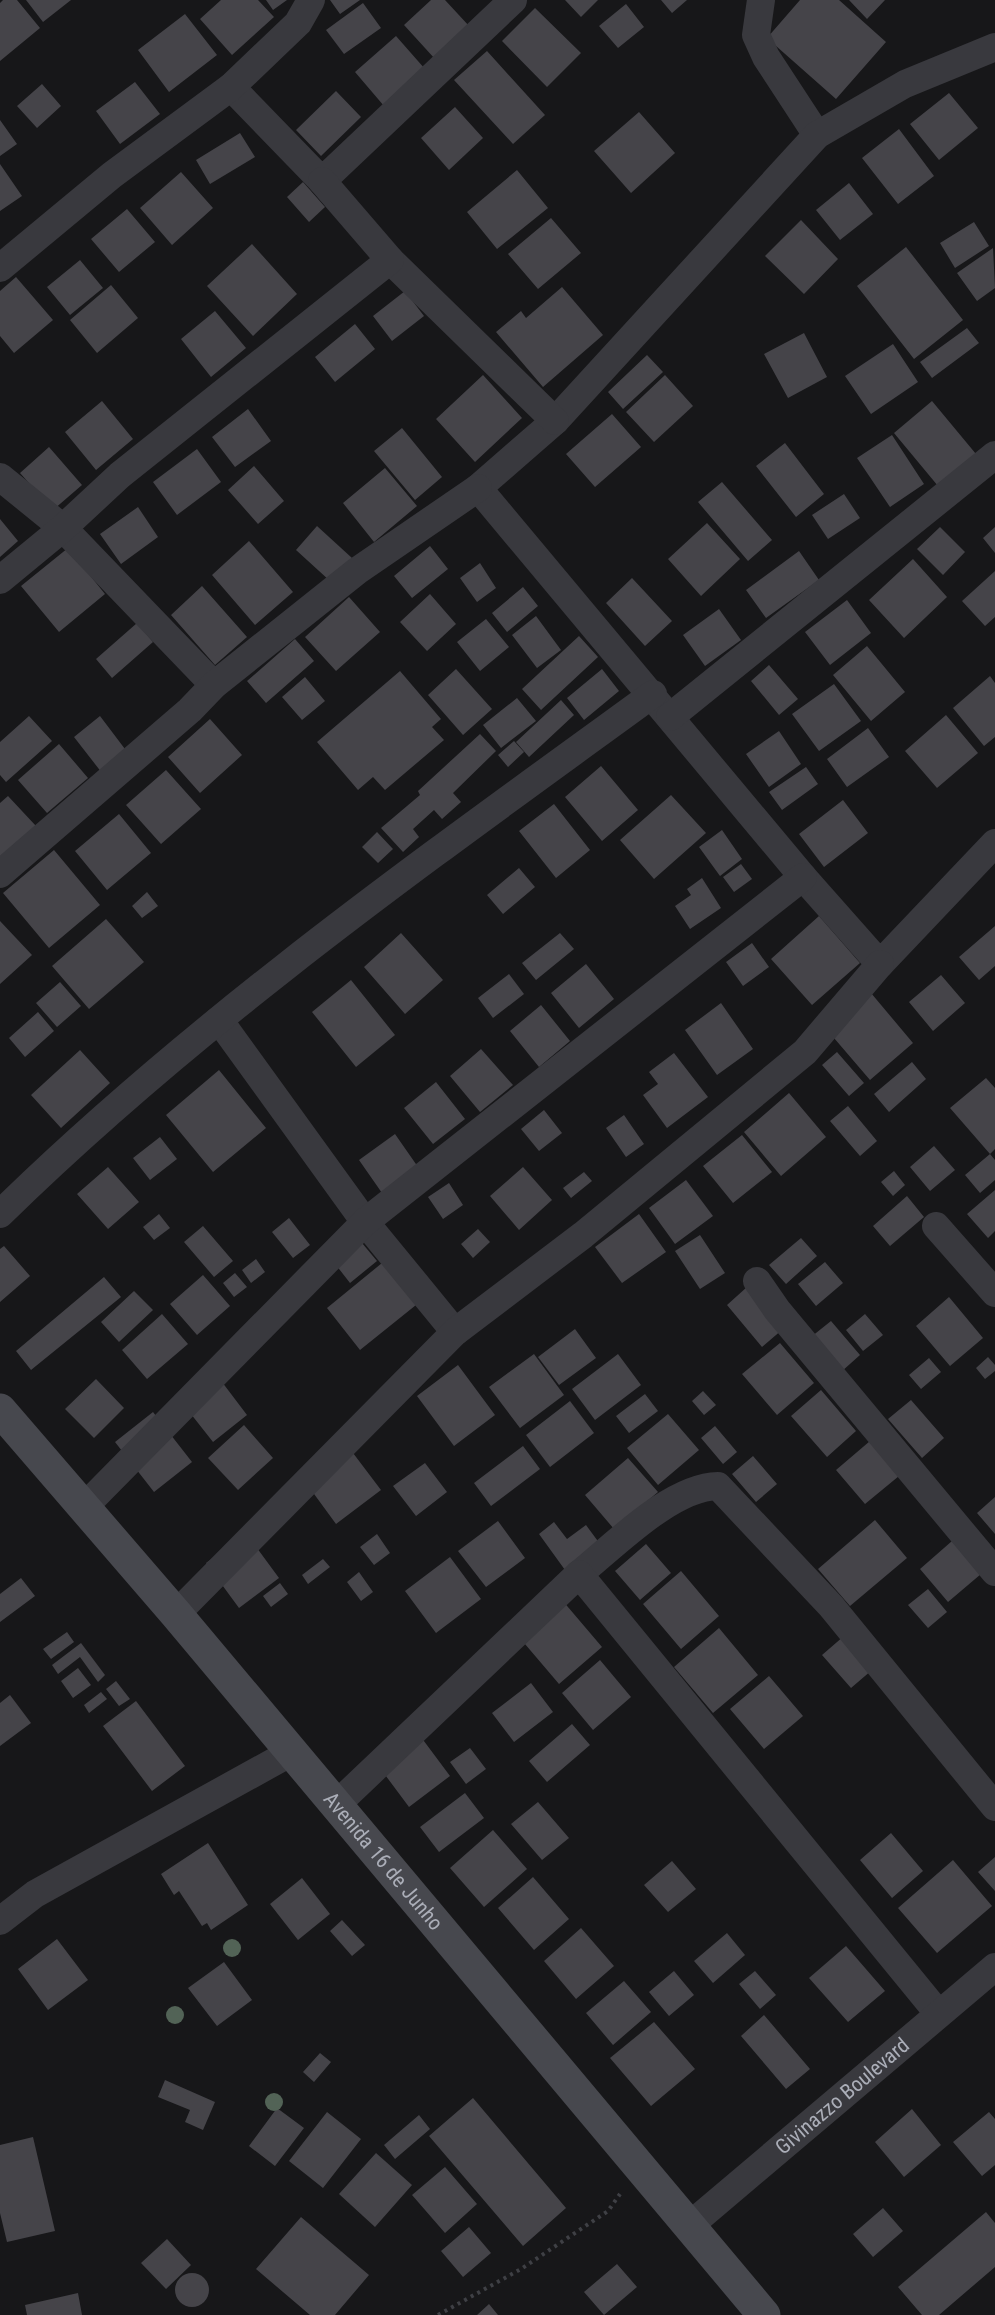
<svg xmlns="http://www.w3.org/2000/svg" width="995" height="2315" font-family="'Roboto Condensed',sans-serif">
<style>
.building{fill:#454449}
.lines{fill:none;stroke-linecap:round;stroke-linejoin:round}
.path{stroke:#3f4045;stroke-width:4;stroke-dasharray:3 4.5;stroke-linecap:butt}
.street{stroke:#39393e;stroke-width:28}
.secondary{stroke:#47484e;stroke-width:33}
.tree{fill:#526356}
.labels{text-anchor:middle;stroke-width:6;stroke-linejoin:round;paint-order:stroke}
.street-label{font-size:21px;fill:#abaeb8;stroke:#121214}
</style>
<rect width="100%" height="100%" fill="#171719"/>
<path class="building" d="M3,0H17L40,28L0,61V3Z
M26,0H71L43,22Z
M221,0H258L274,17L232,55L200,19Z
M266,0H287L273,10Z
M330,0H360L340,14Z
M431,0H445L470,27L435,59L404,25Z
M565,0H598L581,17Z
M661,0H687L672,13Z
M800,0H839L886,42L836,99L767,38Z
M849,0H885L867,19Z
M363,3L381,28L344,54L326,30Z
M626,4L644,27L618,48L599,26Z
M535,8L581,53L547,87L502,41Z
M185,14L217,55L169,92L138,50Z
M396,36L425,69L384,106L355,72Z
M487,51L545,115L513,144L454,80Z
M135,82L160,114L120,144L96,111Z
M42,84L61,106L37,128L17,106Z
M336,91L361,117L321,156L296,130Z
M949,93L978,128L939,160L910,124Z
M455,107L483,138L449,170L421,138Z
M639,112L675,153L631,193L594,151Z
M0,120L17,144L0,156Z
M899,129L934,176L898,204L862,158Z
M240,133L255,157L210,184L196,160Z
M0,164L22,196L0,211Z
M517,170L548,208L497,249L467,212Z
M181,172L213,208L172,245L140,208Z
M303,182L325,207L309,222L287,197Z
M849,183L873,214L840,240L816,210Z
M127,209L155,242L119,272L91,239Z
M551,218L581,253L538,289L508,254Z
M801,220L838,259L804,294L765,256Z
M974,222L989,246L955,268L940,243Z
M252,244L297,294L253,336L207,286Z
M906,247L963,320L914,359L857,286Z
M993,248L995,288L977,301L957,273Z
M80,260L103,288L70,315L47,287Z
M16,277L53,320L14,353L0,336V291Z
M111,285L138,318L97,353L70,320Z
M562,287L603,335L543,387L496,332L521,311L526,318Z
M405,291L424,316L392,341L373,316Z
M215,311L246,348L211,377L181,339Z
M355,324L375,349L335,382L315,357Z
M967,328L979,343L932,378L920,362Z
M804,333L827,377L788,398L764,354Z
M893,344L918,382L871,414L845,376Z
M647,355L663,372L623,409L608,392Z
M483,375L522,418L475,462L436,419Z
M665,375L693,406L654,442L626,412Z
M102,401L133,439L96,470L65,432Z
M932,401L976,454L938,486L894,433Z
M248,409L271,441L235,467L212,437Z
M612,414L641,447L595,487L566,454Z
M402,428L442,477L415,500L374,451Z
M892,435L924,484L890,507L857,458Z
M785,443L824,494L796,517L756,466Z
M49,447L82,485L53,510L20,473Z
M197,449L221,482L177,515L153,482Z
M254,466L284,501L258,524L228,490Z
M385,468L417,506L374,542L343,503Z
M722,482L772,540L748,561L698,502Z
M844,494L860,518L828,539L812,515Z
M138,507L158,537L121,564L100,534Z
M0,519L18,541L0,557Z
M707,523L740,559L701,596L668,559Z
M317,526L352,558L330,581L296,550Z
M940,527L965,552L943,575L917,549Z
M995,527V553L983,538Z
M249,541L293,592L255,625L212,575Z
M430,546L448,569L412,598L394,576Z
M68,548L105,594L59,632L21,586Z
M799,551L819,580L766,618L746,590Z
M913,559L947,597L904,638L869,600Z
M480,563L496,588L477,602L460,578Z
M995,571V617L985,626L962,601Z
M632,578L672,621L645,646L606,603Z
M202,586L247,637L215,665L171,615Z
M523,587L538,606L507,632L492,613Z
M430,594L456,624L427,651L400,622Z
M349,597L380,632L336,671L305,637Z
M847,600L871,633L830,665L805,632Z
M719,609L741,640L705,666L683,635Z
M536,616L561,650L537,668L512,635Z
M486,619L509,647L480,671L457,642Z
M137,623L153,642L112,678L96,659Z
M579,636L598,657L541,710L522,689Z
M295,639L314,661L266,703L247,681Z
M867,646L905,692L871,721L833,675Z
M769,665L798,699L779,715L751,681Z
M456,669L492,709L463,735L428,695Z
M602,669L619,691L584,720L567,698Z
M400,671L441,719L432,727L444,740L385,790L373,777L358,790L317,742Z
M990,676L995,683V737L984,746L953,708Z
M305,677L325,701L302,720L282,697Z
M834,684L861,721L819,751L792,714Z
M517,698L536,721L501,748L483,725Z
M561,700L574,715L529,757L516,742Z
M946,715L978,753L937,788L905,751Z
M29,716L52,741L6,782L0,775V742Z
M100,716L128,753L102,773L74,737Z
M210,719L242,755L200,793L168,757Z
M868,728L889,757L847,787L827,759Z
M779,731L801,764L769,787L746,754Z
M480,734L496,751L453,793L461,802L442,819L434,810L413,829L419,837L403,852L381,828L420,795L418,791Z
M514,741L524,752L508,767L498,755Z
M59,744L88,778L47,813L18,780Z
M601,766L638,810L602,841L565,797Z
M806,767L818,784L782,810L769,792Z
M166,770L201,809L161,844L126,805Z
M671,795L706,833L654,879L620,840Z
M8,796L36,826L0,859V803Z
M843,800L868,833L824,867L799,834Z
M554,804L590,850L556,878L519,831Z
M119,814L151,853L107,890L75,851Z
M722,830L742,859L720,876L699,847Z
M377,832L393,849L378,863L362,847Z
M54,850L100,905L49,948L3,893Z
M741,864L752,879L734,892L723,877Z
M519,868L535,887L503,914L487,895Z
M702,878L721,908L690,929L675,906L691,895L687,889Z
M147,892L158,906L142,918L132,906Z
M819,916L860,963L812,1005L771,959Z
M106,919L144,962L89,1009L52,966Z
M0,921L32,955L0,984Z
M995,926V966L979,980L959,957Z
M401,933L443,980L405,1014L364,967Z
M560,933L574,949L536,980L522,963Z
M752,943L769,967L743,986L726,962Z
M586,964L614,999L579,1028L551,993Z
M509,974L524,994L493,1018L478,998Z
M941,975L965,1003L933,1031L909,1002Z
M351,980L395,1035L356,1067L312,1012Z
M60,982L81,1006L57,1027L36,1003Z
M871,993L913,1043L870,1080L828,1031Z
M721,1003L753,1049L717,1075L685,1030Z
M541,1005L570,1041L539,1067L510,1031Z
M38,1012L54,1031L25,1057L9,1038Z
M481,1049L513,1085L480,1112L450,1076Z
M80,1050L110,1083L61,1128L31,1095Z
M837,1052L864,1083L849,1096L822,1065Z
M674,1053L708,1097L667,1128L643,1095L658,1084L649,1072Z
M912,1062L926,1079L889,1112L874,1094Z
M219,1070L266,1128L213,1172L166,1115Z
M986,1078L995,1088V1149L990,1154L950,1108Z
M436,1082L465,1119L433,1144L404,1108Z
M789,1093L826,1137L781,1176L744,1132Z
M848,1106L877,1141L860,1156L830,1121Z
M544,1110L562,1133L539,1151L521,1129Z
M624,1115L644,1144L626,1157L606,1128Z
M395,1134L418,1167L382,1193L359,1160Z
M742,1135L772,1172L733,1203L703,1166Z
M160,1137L177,1159L150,1180L133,1158Z
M934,1146L955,1170L930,1191L910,1167Z
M990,1154L995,1160V1180L980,1193L965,1175Z
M108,1167L139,1202L108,1229L77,1194Z
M523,1167L552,1200L519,1230L490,1196Z
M894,1171L905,1185L893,1196L881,1182Z
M584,1172L592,1181L571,1198L563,1188Z
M686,1180L713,1216L675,1244L649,1208Z
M449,1183L463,1205L443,1219L428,1197Z
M995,1190V1231L988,1238L967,1214Z
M907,1196L924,1217L890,1246L873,1226Z
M159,1214L170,1228L154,1240L143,1227Z
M639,1214L666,1252L622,1283L595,1247Z
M289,1218L310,1245L293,1258L272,1232Z
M203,1226L233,1261L214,1277L184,1242Z
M478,1229L490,1242L473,1258L461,1244Z
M700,1235L725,1273L700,1289L675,1251Z
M801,1238L817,1256L786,1284L769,1265Z
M362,1243L377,1261L350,1283L336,1265Z
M4,1246L30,1276L0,1302V1249Z
M256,1259L265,1272L251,1283L242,1270Z
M825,1262L843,1283L816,1306L798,1284Z
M382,1263L416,1305L360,1350L327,1308Z
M235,1273L247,1287L234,1297L223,1283Z
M203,1275L230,1306L197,1335L170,1304Z
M104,1277L121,1297L31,1370L16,1351Z
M747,1287L783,1329L762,1347L727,1305Z
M134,1291L153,1310L119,1342L101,1322Z
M949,1297L983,1338L950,1366L916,1326Z
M162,1314L188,1344L147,1379L122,1350Z
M865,1314L883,1335L863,1351L846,1330Z
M831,1321L860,1355L841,1372L811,1337Z
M575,1329L596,1358L559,1385L538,1357Z
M780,1343L814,1383L777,1415L742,1374Z
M534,1354L564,1395L520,1428L489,1387Z
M618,1354L641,1385L595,1420L572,1389Z
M988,1357L995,1365V1371L985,1379L976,1368Z
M929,1358L941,1372L921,1389L909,1375Z
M458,1365L495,1415L454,1446L417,1396Z
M96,1379L124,1408L94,1438L65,1409Z
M222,1382L247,1415L213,1442L187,1409Z
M821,1390L856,1431L827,1457L791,1416Z
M703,1391L716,1405L704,1415L692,1401Z
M645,1394L658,1411L629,1433L616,1416Z
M911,1400L944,1438L922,1458L888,1419Z
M570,1401L594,1433L550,1467L526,1435Z
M153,1412L192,1462L154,1492L115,1442Z
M668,1414L699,1450L658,1485L627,1448Z
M244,1425L273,1458L238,1490L208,1458Z
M715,1426L737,1452L723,1464L701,1438Z
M870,1441L899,1476L865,1504L836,1470Z
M523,1446L540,1469L491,1506L474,1483Z
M350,1449L381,1490L336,1524L306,1483Z
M753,1456L777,1484L756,1502L732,1474Z
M628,1458L658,1492L614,1529L585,1495Z
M425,1463L447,1492L416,1516L393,1486Z
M995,1497V1534L977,1513Z
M875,1520L907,1558L850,1606L818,1569Z
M498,1521L525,1558L486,1587L458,1551Z
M554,1522L567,1539L586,1525L600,1544L565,1570L539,1534Z
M246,1533L279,1578L239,1608L206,1563Z
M377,1534L390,1553L374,1565L360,1547Z
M952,1541L981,1574L948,1602L920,1569Z
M646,1544L671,1573L640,1600L615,1571Z
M450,1557L481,1599L436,1633L405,1591Z
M323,1559L330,1567L308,1584L302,1575Z
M681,1571L719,1616L681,1649L643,1604Z
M359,1572L373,1592L361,1601L347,1582Z
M21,1578L35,1596L0,1622V1594Z
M280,1583L288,1594L271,1607L263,1596Z
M928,1589L947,1612L928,1628L908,1605Z
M562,1600L602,1647L559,1684L519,1637Z
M719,1628L758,1675L713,1713L674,1667Z
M67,1632L74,1642L51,1659L43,1649Z
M844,1636L872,1670L851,1688L822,1655Z
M81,1643L105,1675L98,1682L80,1657L58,1674L52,1665Z
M600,1660L631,1697L593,1730L562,1693Z
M78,1668L91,1685L73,1698L61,1681Z
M769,1676L803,1716L764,1749L730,1709Z
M116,1681L130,1699L119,1706L106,1689Z
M531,1683L553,1712L514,1742L492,1713Z
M101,1692L107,1699L89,1713L84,1705Z
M10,1695L31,1723L0,1746V1703Z
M136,1701L185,1766L152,1791L103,1726Z
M572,1724L590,1745L547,1782L529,1761Z
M415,1729L450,1776L409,1807L374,1760Z
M470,1748L486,1769L466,1784L450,1762Z
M465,1793L484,1818L439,1852L420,1827Z
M538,1802L569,1838L542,1860L511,1824Z
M493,1830L527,1869L484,1907L450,1868Z
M891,1833L923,1871L892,1898L860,1860Z
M208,1843L248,1905L211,1930L207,1923L202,1926L179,1891L174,1895L161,1874Z
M995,1857V1891L978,1872Z
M953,1860L992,1906L937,1953L898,1908Z
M672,1861L696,1889L668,1912L644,1885Z
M533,1877L569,1919L534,1950L498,1908Z
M302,1878L330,1914L298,1940L270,1904Z
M342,1920L365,1945L352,1956L330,1931Z
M581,1928L614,1966L576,1999L544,1961Z
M727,1933L745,1955L713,1983L694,1961Z
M57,1939L88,1980L48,2010L18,1969Z
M846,1946L885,1991L848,2022L809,1978Z
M224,1962L252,2000L217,2026L188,1988Z
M674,1971L694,1995L669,2016L649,1992Z
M755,1971L776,1995L760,2009L739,1984Z
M624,1981L651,2012L613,2045L586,2013Z
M764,2015L810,2069L786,2089L741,2036Z
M654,2022L695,2069L651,2106L610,2058Z
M320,2053L331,2062L314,2082L303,2072Z
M165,2080L215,2102L203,2130L185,2122L190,2110L158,2097Z
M473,2098L566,2208L523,2246L429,2136Z
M277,2108L304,2128L275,2166L249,2146Z
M912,2109L941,2145L904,2177L875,2142Z
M327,2112L361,2139L323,2188L289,2161Z
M989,2112L995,2119V2165L982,2176L953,2142Z
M419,2115L430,2129L395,2159L384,2145Z
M33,2137L55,2231L7,2242L0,2213V2145Z
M376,2153L412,2185L375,2227L339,2194Z
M445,2167L477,2204L445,2233L412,2195Z
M883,2208L903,2231L873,2257L853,2234Z
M986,2212L995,2223V2267L939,2315H922L898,2287Z
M301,2217L369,2275L335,2315H310L256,2269Z
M469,2227L491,2253L463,2277L441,2251Z
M167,2239L191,2265L166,2289L141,2263Z
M617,2264L637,2287L604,2315L584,2292Z
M175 2290a17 17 0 1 1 34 0a17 17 0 1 1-34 0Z
M78,2293L82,2315H27L25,2305Z
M489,2304L498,2315H477Z"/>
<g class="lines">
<path class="path" d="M438,2315L521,2269L608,2211L620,2194"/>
<g class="street">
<path d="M761,0L756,35L766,57L817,135"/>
<path d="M995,47L905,84L817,135L555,421L478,488L803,877L880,964L995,843"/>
<path d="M231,87L322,181L513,0"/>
<path d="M390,260L555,421"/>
<path d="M0,268L112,175L231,87L298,23L311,0"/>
<path d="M0,477L63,528L214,685"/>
<path d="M0,580L63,528L120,475L390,260L322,181"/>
<path d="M670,717L995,455"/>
<path d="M0,874L190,710L214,685L357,571L478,488"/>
<path d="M219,1020L365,1222L455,1332"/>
<path d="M0,1214C199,1019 428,858 653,694"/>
<path d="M936,1226L995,1293"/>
<path d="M757,1281L777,1310L995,1572"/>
<path d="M85,1506L365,1222L803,877"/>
<path d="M579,1574C615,1545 671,1487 718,1486L831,1606L995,1807"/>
<path d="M176,1614L455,1332L583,1235L805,1052L880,964"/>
<path d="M336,1805L579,1574L938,2013"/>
<path d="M0,1921L35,1894L290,1753"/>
<path id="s1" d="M689,2226L995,1967"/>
</g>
<path class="secondary" id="s2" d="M0,1410L176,1614L764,2315"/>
</g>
<g class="tree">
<circle cx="232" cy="1948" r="9"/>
<circle cx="175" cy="2015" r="9"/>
<circle cx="274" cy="2102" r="9"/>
</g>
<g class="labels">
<g class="street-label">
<text dy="7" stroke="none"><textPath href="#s2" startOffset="592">Avenida 16 de Junho</textPath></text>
<text dy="7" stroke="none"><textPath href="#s1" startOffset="201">Givinazzo Boulevard</textPath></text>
</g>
</g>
</svg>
